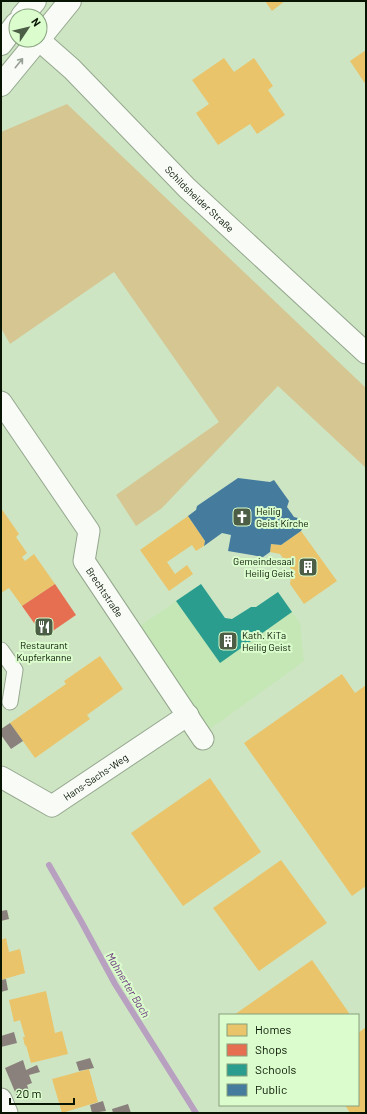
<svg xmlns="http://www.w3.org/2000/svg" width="367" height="1114" font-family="Barlow,sans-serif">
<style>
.built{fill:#c4e7b5}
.forest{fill:#d5c692}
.homes{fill:#e9c46a}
.shops{fill:#e76f51}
.schools{fill:#2a9d8f}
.public{fill:#457b9d}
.industry{fill:#8a817c}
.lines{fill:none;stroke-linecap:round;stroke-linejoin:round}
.stream{stroke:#b8a0c0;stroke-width:6}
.pedestrian-casing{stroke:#95a78e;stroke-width:17}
.minor-casing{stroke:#95a78e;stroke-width:23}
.tertiary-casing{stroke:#95a78e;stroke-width:24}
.pedestrian{stroke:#f8fbf6;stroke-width:15}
.minor{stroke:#f8fbf6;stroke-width:21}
.tertiary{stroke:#f8fbf6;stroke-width:22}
.oneway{stroke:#989f94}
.labels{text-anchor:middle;stroke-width:4;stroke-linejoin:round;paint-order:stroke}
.street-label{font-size:10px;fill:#071502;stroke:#dbfdcd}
.poi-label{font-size:10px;fill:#071502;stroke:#dbfdcd;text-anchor:start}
.water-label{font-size:11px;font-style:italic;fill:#6c357f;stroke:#dbfdcd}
</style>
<rect width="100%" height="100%" fill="#cee5c4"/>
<path class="built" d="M201,584L224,618L232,619L251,607H256L278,592L300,623L304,661L210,729L140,626Z"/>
<path class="forest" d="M67,104L366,388V468L278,386L162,508L136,526L116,495L219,422L114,272L10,344L1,328V132Z"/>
<path class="homes" d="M265,1H285L272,11Z
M366,50V85L350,61Z
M224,58L234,72L254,58L273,86L268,90L285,115L257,134L250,124L218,145L196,113L209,104L192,80Z
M1,508L19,534L16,537L27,553L22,557L25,561L34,554L55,584L22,606L9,588L1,593Z
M188,516L205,541L204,546L196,551L192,545L167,562L175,574L187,565L193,574L169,591L140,550Z
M301,531L337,581L304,604L290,584L292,570L280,554L270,552L271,544L281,545Z
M100,656L123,689L87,715L90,719L35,758L10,723L66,684L64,681Z
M342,674L355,693L366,685V886L352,896L244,743Z
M210,778L261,852L183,906L131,833Z
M281,860L327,923L259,971L213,908Z
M6,938L9,952L20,949L25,973L1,980V940Z
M312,960L349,1013L347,1015H234Z
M46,991L55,1033L62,1031L68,1054L31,1063L26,1045L25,1046L24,1042L23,1037H25L20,1020L14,1022L9,1000Z
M366,1027V1113H350L345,1105H358V1033Z
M89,1069L98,1102L62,1113L52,1079Z"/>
<path class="shops" d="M55,584L76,615L44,637L22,606Z"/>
<path class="schools" d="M201,584L225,618L232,619L251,607H256L278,592L292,612L220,663L176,601Z"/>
<path class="public" d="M238,478L270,482L274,480L289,501L287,507L294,517L298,518L304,525L301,531L281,545L271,544L270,552L263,557L228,551L231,535L222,533L204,546L205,541L188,516L196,510L197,506Z"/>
<path class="industry" d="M10,723L23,741L11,749L1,735V729Z
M7,910L9,919L1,921V911Z
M6,979L8,990L1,992V980Z
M14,1032L17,1043L1,1047V1036Z
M90,1058L94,1068L79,1071L76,1062Z
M23,1060L26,1070L37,1065L40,1072L29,1075L32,1083L27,1085L30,1094L18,1099L5,1068Z
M103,1101L106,1111L92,1113L90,1105Z
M128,1104L131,1113H113L112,1109Z"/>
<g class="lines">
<path class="stream" d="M49,865L81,921L115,984L196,1113"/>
<defs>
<path id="pedestrian" d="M1,650L15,670L10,702"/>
<g id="minor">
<path id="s1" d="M39,40L72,69L187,188L366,353"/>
<path id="s2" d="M1,402L89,531L84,561L203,739"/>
<path id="s3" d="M1,777L52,806L188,715"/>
<path d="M1,1099L7,1113"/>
</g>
<path id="tertiary" d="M22,16L35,1
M40,38L70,1
M1,44L16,24
M1,85L38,40"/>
</defs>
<use href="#pedestrian" class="pedestrian-casing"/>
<use href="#minor" class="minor-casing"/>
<use href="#tertiary" class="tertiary-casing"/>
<use href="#pedestrian" class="pedestrian"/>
<use href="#minor" class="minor"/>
<use href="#tertiary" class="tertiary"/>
</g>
<defs><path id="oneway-shaft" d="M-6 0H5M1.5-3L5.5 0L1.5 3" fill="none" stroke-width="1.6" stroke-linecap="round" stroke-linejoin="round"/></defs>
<use class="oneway" href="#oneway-shaft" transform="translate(19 63) rotate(-51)"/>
<defs>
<symbol id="church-square" viewBox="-11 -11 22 22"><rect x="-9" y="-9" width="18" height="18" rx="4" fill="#4d5e46" stroke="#dbfdcd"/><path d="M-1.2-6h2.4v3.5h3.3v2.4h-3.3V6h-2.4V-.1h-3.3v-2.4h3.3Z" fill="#fff"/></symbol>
<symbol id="building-square" viewBox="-11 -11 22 22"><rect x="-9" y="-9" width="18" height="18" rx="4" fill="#4d5e46" stroke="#dbfdcd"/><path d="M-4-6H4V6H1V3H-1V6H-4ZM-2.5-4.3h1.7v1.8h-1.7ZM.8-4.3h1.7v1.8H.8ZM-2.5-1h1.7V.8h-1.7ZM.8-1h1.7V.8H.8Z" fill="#fff"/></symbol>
<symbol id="restaurant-square" viewBox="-11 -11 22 22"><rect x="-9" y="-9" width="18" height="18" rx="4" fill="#4d5e46" stroke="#dbfdcd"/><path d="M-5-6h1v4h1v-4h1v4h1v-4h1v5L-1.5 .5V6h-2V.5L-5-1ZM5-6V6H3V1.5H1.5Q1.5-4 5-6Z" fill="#fff"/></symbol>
</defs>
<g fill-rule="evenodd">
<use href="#church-square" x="231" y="506" width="22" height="22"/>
<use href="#building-square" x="297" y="556" width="22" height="22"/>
<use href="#restaurant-square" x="33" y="616" width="22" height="22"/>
<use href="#building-square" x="217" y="630" width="22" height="22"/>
</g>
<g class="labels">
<g class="street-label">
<text dy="4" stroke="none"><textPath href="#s1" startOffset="226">Schildsheider Straße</textPath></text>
<text dy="4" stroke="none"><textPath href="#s2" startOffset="224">Brechtstraße</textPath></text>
<text dy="4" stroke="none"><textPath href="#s3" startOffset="111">Hans-Sachs-Weg</textPath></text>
</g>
<g class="poi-label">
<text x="256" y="515">Heilig<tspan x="256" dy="12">Geist Kirche</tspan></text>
<text x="294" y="565" text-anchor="end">Gemeindesaal<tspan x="294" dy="12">Heilig Geist</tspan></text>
<text x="242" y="639">Kath. KiTa<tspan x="242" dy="12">Heilig Geist</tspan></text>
<text x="44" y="649" text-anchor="middle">Restaurant<tspan x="44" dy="12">Kupferkanne</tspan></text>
</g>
<g class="water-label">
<text transform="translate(128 985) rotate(59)" y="4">Mahnerter Bach</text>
</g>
</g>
<rect width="367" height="1114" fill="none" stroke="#071502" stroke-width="4"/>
<rect x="219" y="1014" width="140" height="92" fill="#dbfdcd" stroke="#86a07c"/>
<rect x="227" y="1024" width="20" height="12" fill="#e9c46a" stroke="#86a07c"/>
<text x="255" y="1034" font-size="12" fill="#071502">Homes</text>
<rect x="227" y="1044" width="20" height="12" fill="#e76f51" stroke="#86a07c"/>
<text x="255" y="1054" font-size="12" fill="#071502">Shops</text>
<rect x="227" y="1064" width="20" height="12" fill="#2a9d8f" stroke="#86a07c"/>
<text x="255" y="1074" font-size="12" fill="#071502">Schools</text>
<rect x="227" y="1084" width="20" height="12" fill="#457b9d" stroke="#86a07c"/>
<text x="255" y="1094" font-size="12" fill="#071502">Public</text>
<g transform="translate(28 28) rotate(55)"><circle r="19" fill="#dbfdcd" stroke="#86a07c"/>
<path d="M0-3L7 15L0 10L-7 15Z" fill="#4d5e46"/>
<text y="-6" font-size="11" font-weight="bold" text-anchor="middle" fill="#071502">N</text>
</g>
<path d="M10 1098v6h64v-6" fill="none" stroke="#071502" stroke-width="2"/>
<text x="16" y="1098" font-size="12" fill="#071502" stroke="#dbfdcd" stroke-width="3" paint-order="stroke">20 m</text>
</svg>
